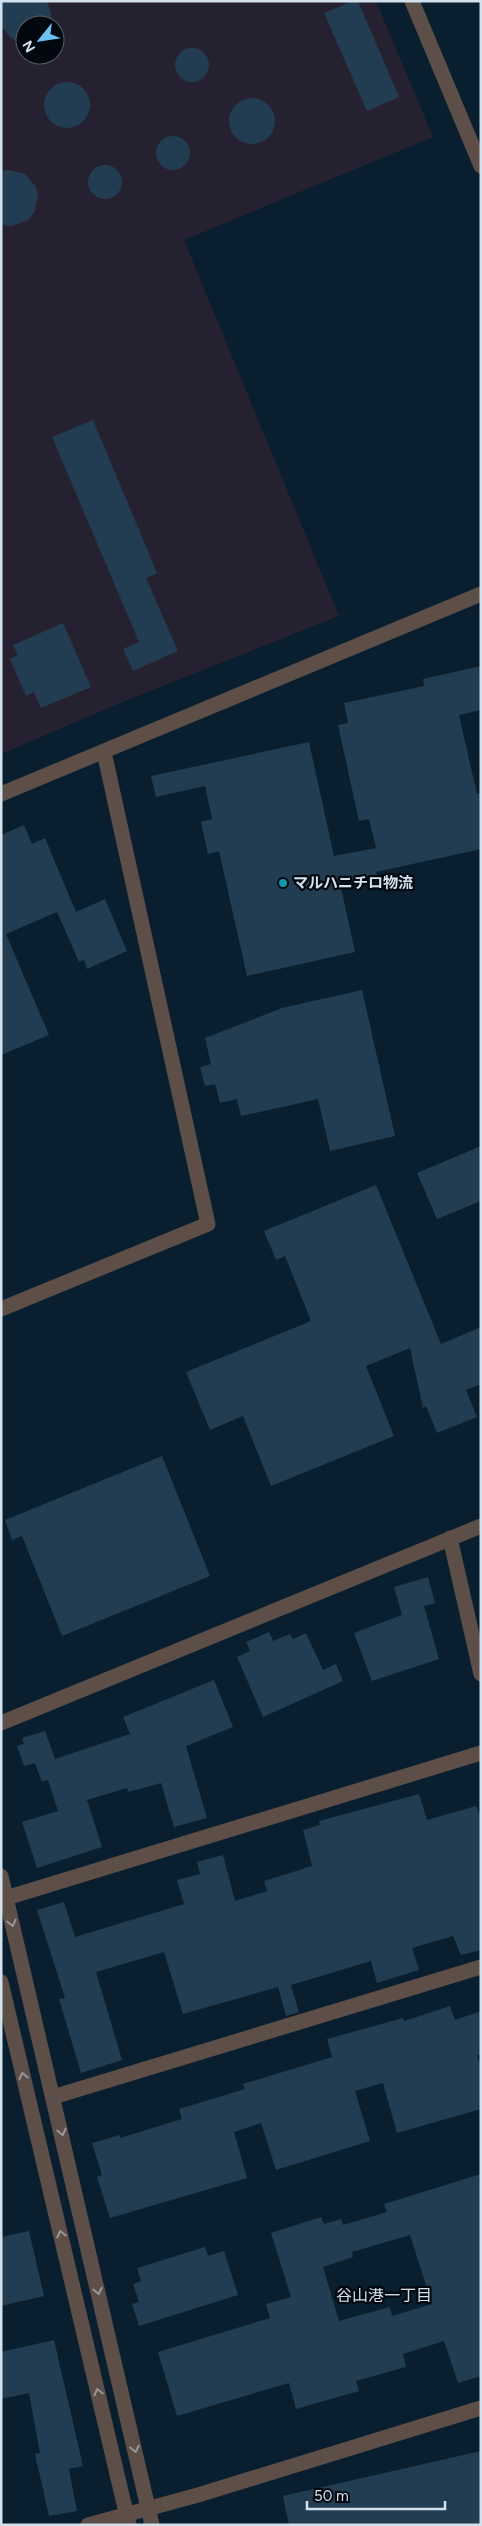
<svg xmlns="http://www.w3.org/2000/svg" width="482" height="2526" font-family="Figtree,'Noto Sans JP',sans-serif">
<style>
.industrial{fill:#262131;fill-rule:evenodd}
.building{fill:#223d51;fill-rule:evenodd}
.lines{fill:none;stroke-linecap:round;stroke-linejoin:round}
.minor{stroke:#5d4e48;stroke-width:15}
.oneway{stroke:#98989a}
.culture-dot{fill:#0f9aa8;stroke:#02080f;stroke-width:2}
.labels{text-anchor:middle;stroke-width:4.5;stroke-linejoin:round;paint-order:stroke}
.poi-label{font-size:15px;font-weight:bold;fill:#d3e1ec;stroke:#02080f;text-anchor:start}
.neighbourhood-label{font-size:16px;fill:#d3e1ec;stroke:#02080f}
</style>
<rect width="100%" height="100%" fill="#091f2f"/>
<path class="industrial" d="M1,1H376L433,137L184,240L339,616L125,701L1,754ZM25,25H55V55H25Z"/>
<path class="building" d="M1,1H47L51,14L50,25H25V44L11,38L1,26Z
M353,1H358L399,97L367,111L324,13Z
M175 65a17 17 0 1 1 34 0a17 17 0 1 1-34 0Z
M44 105a23 23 0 1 1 46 0a23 23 0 1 1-46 0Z
M229 121a23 23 0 1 1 46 0a23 23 0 1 1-46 0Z
M156 153a17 17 0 1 1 34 0a17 17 0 1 1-34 0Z
M88 182a17 17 0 1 1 34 0a17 17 0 1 1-34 0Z
M8,170L25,174L36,187L38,196L34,213L28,220L12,226L1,225V171Z
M93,420L157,573L146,578L178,651L133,671L123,649L139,642L52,437Z
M63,623L91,687L41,708L34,692L26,696L10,659L18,655L13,645Z
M481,666V710L459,715L477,794L481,793V849L376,872L377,875L340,883L355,952L247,976L219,851L208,854L201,822L212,819L205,786L156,797L151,776L309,742L334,856L376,848L369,819L359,821L338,725L348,723L344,703L424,686L423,679Z
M24,825L32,844L45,838L76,912L105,899L127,951L87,969L84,960L79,962L57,912L6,934L49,1035L1,1055V835Z
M362,990L395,1136L330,1151L318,1099L241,1116L237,1099L220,1103L215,1084L205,1086L200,1067L211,1064L205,1038L282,1008Z
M481,1146V1201L437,1219L417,1173Z
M376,1185L441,1344L481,1327V1384L466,1390L477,1417L437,1433L426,1406L423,1408L410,1348L366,1366L394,1436L271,1486L243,1416L210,1430L186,1372L311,1321L285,1256L276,1260L264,1231Z
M162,1456L210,1576L62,1636L22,1536L12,1540L5,1520Z
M428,1577L435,1603L424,1606L439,1659L372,1681L354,1633L402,1615L394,1587Z
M269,1632L273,1641L290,1634L293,1639L306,1633L323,1670L336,1664L343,1681L263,1717L237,1657L250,1651L246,1642Z
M214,1680L233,1727L186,1746L207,1818L174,1827L161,1783L128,1792L127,1788L87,1800L102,1847L37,1868L22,1822L58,1811L48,1780L42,1782L35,1763L24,1766L17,1746L24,1744L22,1738L45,1731L55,1759L130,1734L123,1717Z
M419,1794L427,1820L476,1806L481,1817V1950L461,1955L453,1936L412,1948L419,1970L377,1983L371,1961L291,1985L299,2012L286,2016L278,1987L183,2014L164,1952L96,1972L122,2060L81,2073L59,1999L65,1998L37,1910L64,1902L75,1937L184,1904L177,1880L200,1874L197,1862L223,1855L235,1901L267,1891L264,1881L312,1866L303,1830L320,1825L319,1821Z
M450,2006L455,2020L481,2011V2054L477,2055L481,2068V2109L397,2133L383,2083L355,2091L370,2141L276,2170L261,2123L234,2132L247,2178L110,2218L97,2177L102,2175L92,2143L120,2135V2138L182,2119L179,2109L245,2089L243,2084L332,2057L327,2039L403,2018L404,2021Z
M481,2174V2376L458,2383L444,2341L403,2354L406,2367L356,2381L359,2391L296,2409L289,2383L177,2416L158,2352L270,2318L266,2304L291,2297L271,2233L321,2217L324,2224L341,2219L343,2225L387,2212L384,2204ZM410,2235L432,2304L392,2316L390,2307L339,2321L323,2267L353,2257L352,2252Z
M29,2231L44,2296L1,2306V2237Z
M205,2247L208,2256L224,2251L238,2295L139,2326L132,2304L139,2302L133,2284L141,2281L137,2268Z
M54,2340L83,2466L69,2469L77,2511L49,2516L35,2454L40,2453L29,2393L1,2399V2352Z
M481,2451V2525H289L283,2496Z"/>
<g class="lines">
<path class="minor" d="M412,1L481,166
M1,794L481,594
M1,1309L208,1224L104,752
M450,1538L481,1674
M1,1723L481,1526
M1,1876L152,2525
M6,1898L481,1753
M1,1982L129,2525
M53,2097L481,1967
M88,2525L198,2495L481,2408"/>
</g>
<defs><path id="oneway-chevron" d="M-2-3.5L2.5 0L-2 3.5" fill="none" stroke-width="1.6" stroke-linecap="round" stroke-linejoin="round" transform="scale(1.25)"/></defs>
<g class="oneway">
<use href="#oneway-chevron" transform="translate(12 1923) rotate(77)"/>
<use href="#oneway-chevron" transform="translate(23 2076) rotate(-103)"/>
<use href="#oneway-chevron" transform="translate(62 2132) rotate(77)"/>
<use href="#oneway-chevron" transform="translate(61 2234) rotate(-103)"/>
<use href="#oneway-chevron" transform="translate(98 2291) rotate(77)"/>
<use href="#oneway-chevron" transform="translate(98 2392) rotate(-103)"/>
<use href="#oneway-chevron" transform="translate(135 2449) rotate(77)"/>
</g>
<circle class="culture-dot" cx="283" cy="883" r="5"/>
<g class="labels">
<g class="poi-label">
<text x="293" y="888">マルハニチロ物流</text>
</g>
<g class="neighbourhood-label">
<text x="384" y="2301">谷山港一丁目</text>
</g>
</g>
<rect width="482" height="2526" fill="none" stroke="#d3e1ec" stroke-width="5"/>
<g transform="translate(40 40) rotate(240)"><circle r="24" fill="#02080f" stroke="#565f67"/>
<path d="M0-4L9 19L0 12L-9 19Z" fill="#6cc3f2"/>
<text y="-8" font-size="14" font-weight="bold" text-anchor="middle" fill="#d3e1ec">N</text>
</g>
<path d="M307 2501v8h138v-8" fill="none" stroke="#d3e1ec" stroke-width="2.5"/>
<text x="314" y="2501" font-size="15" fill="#d3e1ec" stroke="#02080f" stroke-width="4" paint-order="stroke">50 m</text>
</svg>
